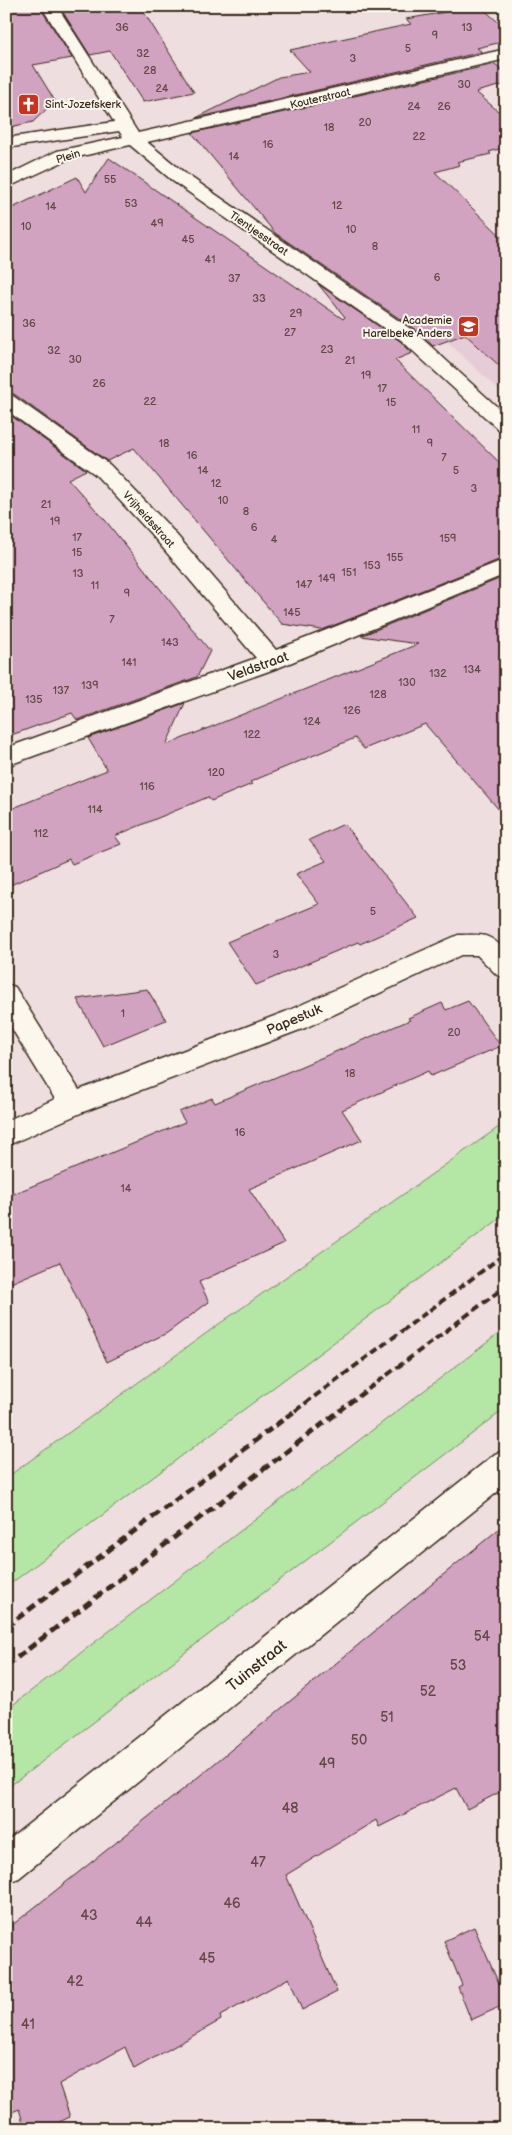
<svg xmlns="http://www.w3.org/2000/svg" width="512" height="2135" font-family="'Balsamiq Sans',sans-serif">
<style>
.built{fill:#e6ccd6}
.green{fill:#b4e6a6;stroke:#788862}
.building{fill:#d2a2c1;stroke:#3b2a1e}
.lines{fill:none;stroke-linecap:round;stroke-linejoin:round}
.street-casing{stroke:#3b2a1e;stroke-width:3}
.street{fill:#fbf7ec;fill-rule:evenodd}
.rail-far1{stroke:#3b2a1e;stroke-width:4;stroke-dasharray:8 4;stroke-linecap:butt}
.rail{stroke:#3b2a1e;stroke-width:5;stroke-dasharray:9 5;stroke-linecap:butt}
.labels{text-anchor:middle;stroke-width:4;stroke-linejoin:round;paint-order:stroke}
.number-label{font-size:11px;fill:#614847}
.far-street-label{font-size:11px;fill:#3b2a1e;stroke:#fbf7ec}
.far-poi-label{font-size:11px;fill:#3b2a1e;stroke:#fbf7ec;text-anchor:start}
.street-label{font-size:14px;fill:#3b2a1e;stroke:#fbf7ec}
.near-number-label{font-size:14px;fill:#614847}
.near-street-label{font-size:16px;fill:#3b2a1e;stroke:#fbf7ec}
</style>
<rect width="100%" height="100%" fill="#efdedf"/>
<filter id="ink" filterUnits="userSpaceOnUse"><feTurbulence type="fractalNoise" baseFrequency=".02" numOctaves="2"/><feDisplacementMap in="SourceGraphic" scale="10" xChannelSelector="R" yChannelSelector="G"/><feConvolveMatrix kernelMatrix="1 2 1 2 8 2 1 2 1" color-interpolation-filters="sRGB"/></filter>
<g filter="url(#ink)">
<path class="built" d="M506,266V397L403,300Z"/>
<path class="green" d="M506,1122V1214L6,1587V1478L219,1324Z
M506,1328V1408L6,1789V1710Z"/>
<path class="building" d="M6,6H39L72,58L33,65L55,101L33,122L6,128Z
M59,6H140L194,92L143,102L110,51L90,55Z
M480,6L506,29V41L477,48L482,52L196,118L279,77L310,72L290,50L411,24L406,19Z
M495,64L506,73V84L476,92L506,118V147L489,152L491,154L457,162L460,165L435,172L506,241V372L465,334L433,346L416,330L275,233L192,133Z
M109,158L343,319L345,317L318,284L400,341L412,353L395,360L506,469V557L322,630L282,624L134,448L107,461L14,394L6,392V211L77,177L86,192Z
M6,412L86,470L68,479L105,520L210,651L197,677L77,720L72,713L6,737Z
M506,576V818L425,724L364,749L355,738L250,782L252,784L211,801L208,797L115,836L121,844L72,864L69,859L6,887V811L107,770L88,738L185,703L166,745L418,644L361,636Z
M344,824L418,918L360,944L358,942L256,985L227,942L319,904L296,874L326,861L309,840Z
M147,989L166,1020L103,1046L77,999Z
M468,1001L501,1046L431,1076L428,1071L342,1110L362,1140L249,1189L284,1243L199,1282L209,1302L167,1333L107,1362L60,1262L6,1285V1197L185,1122L179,1112L212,1098L215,1103L410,1020L408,1018L442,1003L446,1010Z
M506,1523V1789L467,1809L456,1788L379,1827L376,1820L286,1875L337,1992L302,2010L289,1978L220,2016L221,2020L134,2069L125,2047L59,2084L70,2117L44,2129H25L19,2109L6,2115V1930L186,1787Z
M474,1927L506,2000V2004L471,2020L458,1987L462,1985L444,1941Z"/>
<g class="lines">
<defs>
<path id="street" d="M41,6H57L138,133L506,49V59L147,142L186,174L415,332L506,415V432L499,430L401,340L174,182L130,145L69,159L6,188V176L57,151L123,137L119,131L6,148V138L114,122Z
M6,394L13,396L110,465L167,524L276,650L506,559V574L280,667L6,766V748L256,658L151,534L96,475L6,410Z
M458,935C484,935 487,932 506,951V978L497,975L477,955H461L305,1028L83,1112L6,1146V1121L55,1099L6,1019V984L15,987L79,1090L285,1012Z
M506,1450V1485L19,1878L6,1883V1842L495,1454Z"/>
</defs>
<use href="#street" class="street-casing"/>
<use href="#street" class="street"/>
<path class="rail-far1" d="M295,1411L506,1253
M339,1411L506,1286"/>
<path class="rail" d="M6,1627L296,1410
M6,1666L341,1410"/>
</g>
</g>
<defs>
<symbol id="church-square" viewBox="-11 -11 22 22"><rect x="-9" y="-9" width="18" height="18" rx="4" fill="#c8321e" stroke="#fbf7ec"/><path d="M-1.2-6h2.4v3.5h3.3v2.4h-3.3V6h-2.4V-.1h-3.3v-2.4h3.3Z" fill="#fff"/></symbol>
<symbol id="school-square" viewBox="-11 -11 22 22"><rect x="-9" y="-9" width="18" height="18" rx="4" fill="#c8321e" stroke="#fbf7ec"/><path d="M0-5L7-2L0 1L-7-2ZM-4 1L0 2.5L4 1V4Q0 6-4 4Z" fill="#fff"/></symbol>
</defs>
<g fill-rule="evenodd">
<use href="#church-square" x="16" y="92" width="25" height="25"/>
<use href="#school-square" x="456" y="314" width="25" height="25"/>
</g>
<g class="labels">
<g class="number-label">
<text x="122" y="31">36</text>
<text x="467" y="31">13</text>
<text x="435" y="39">9</text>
<text x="408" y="52">5</text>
<text x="143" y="57">32</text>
<text x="353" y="62">3</text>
<text x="150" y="74">28</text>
<text x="464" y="88">30</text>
<text x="162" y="92">24</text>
<text x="414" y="110">24</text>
<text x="444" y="110">26</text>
<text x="365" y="126">20</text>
<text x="329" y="131">18</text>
<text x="419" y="140">22</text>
<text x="268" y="148">16</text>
<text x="234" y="160">14</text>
<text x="110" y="183">55</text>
<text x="131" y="207">53</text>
<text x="337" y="209">12</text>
<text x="51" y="210">14</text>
<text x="157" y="227">49</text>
<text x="26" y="230">10</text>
<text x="351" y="233">10</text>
<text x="188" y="243">45</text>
<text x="375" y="250">8</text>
<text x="210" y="263">41</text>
<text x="437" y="281">6</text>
<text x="234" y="282">37</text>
<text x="259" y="302">33</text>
<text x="296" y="317">29</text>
<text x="29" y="327">36</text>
<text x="290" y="336">27</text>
<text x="327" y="353">23</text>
<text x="54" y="354">32</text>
<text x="75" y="363">30</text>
<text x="350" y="364">21</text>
<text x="366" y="379">19</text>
<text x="99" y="387">26</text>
<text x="382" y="392">17</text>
<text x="150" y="405">22</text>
<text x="391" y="406">15</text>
<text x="416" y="433">11</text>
<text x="164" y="447">18</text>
<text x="430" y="447">9</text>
<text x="192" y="459">16</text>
<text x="444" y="461">7</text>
<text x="203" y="474">14</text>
<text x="456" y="474">5</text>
<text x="216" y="487">12</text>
<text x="474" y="492">3</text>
<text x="223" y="504">10</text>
<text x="46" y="508">21</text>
<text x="246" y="515">8</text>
<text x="55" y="525">19</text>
<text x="254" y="531">6</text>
<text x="77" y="541">17</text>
<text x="448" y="542">159</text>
<text x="274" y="543">4</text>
<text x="77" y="556">15</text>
<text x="395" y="561">155</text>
<text x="372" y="569">153</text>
<text x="349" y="576">151</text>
<text x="78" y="577">13</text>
<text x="327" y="582">149</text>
<text x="304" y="588">147</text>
<text x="95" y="589">11</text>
<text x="127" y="597">9</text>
<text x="292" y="616">145</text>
<text x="112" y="623">7</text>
<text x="170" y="646">143</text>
<text x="129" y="666">141</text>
<text x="472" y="673">134</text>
<text x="438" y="677">132</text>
<text x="407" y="686">130</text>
<text x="90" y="689">139</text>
<text x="61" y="694">137</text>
<text x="378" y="698">128</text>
<text x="34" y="703">135</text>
<text x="352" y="714">126</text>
<text x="312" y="725">124</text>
<text x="252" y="738">122</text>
<text x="216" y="776">120</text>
<text x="147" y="790">116</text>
<text x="95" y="813">114</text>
<text x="41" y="837">112</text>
<text x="373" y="915">5</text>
<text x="276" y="958">3</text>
<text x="123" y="1017">1</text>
<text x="454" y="1036">20</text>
<text x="350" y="1077">18</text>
<text x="240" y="1136">16</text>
<text x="126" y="1192">14</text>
</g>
<g class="far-street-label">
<text transform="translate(320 98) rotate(-13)" y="4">Kouterstraat</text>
<text transform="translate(68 156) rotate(-18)" y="4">Plein</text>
<text transform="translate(259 233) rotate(35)" y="4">Tientjesstraat</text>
<text transform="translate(149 519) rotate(48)" y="4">Vrijheidsstraat</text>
</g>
<g class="far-poi-label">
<text x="45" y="108">Sint-Jozefskerk</text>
<text x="452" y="324" text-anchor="end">Academie<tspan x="452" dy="13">Harelbeke Anders</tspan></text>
</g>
<g class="street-label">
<text transform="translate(258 666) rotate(-20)" y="5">Veldstraat</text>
<text transform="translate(294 1019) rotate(-23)" y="5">Papestuk</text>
</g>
<g class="near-number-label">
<text x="482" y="1641">54</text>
<text x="458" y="1670">53</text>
<text x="428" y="1696">52</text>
<text x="387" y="1722">51</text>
<text x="359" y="1745">50</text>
<text x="327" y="1768">49</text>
<text x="290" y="1813">48</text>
<text x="258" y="1867">47</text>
<text x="232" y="1908">46</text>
<text x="89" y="1920">43</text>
<text x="144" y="1927">44</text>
<text x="207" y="1963">45</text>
<text x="75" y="1986">42</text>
<text x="28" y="2029">41</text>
</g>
<g class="near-street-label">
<text transform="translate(256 1665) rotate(-39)" y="6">Tuinstraat</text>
</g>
</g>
<rect width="512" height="2135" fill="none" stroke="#fbf7ec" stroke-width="25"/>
<rect x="12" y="12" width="487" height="2110" fill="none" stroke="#3b2a1e" stroke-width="2" filter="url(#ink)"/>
</svg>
